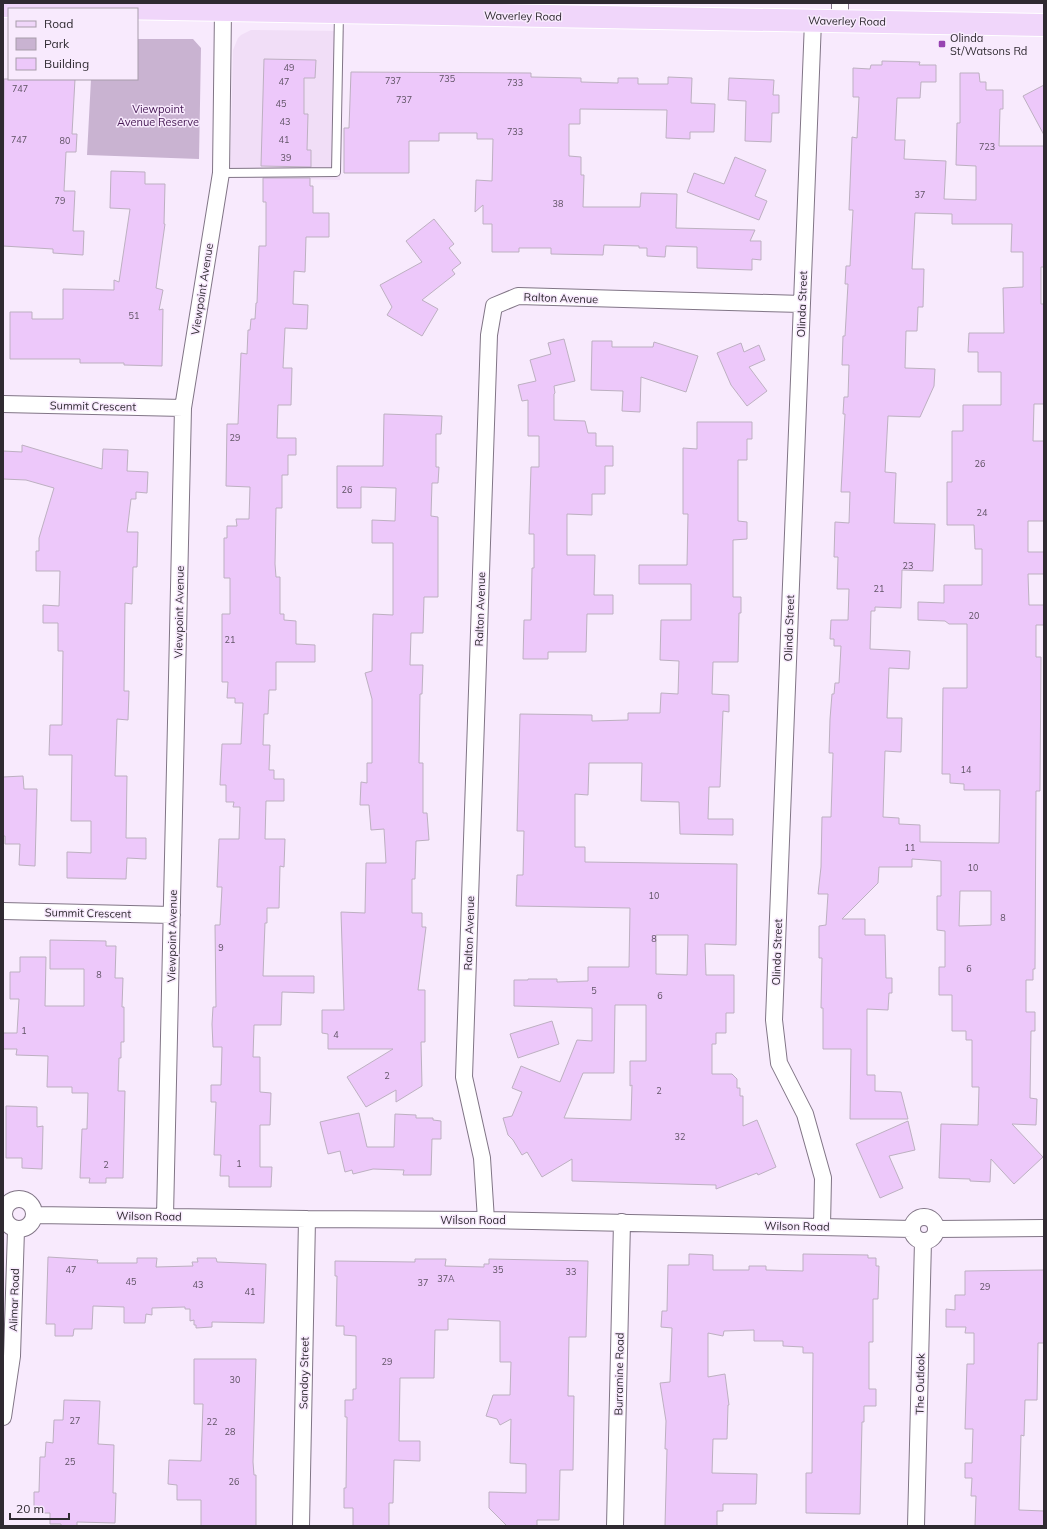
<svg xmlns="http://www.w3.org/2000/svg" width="1047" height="1529" font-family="Mulish,sans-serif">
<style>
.built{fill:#f1def7}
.green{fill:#c9b3d1}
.building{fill:#edc8fa;stroke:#bdb0c1;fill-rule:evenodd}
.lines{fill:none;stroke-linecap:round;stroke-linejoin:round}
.lane-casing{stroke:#817586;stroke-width:10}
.street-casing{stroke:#817586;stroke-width:18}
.primary-casing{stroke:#fff;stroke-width:24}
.lane{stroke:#fff;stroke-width:8}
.street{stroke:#fff;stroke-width:16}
.primary{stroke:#f0d6fa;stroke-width:22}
.poi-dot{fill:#9743b1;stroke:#f8eafd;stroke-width:1.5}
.labels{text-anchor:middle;stroke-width:3;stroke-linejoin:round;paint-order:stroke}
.number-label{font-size:9px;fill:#5e5263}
.street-label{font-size:11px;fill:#2f2a31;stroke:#f8eafd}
.poi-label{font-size:11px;fill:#2f2a31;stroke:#f8eafd;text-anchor:start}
.park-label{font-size:11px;fill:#441752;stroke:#f8eafd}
</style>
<rect width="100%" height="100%" fill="#f8eafd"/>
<path class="built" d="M251,30L344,31L340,180L230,177L233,50L238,38L241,35Z"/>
<path class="green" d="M137,39H193L201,48L199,159L87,155L91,79H137Z"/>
<path class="building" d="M264,59L316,60L315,78H304V114H308L307,150H311V167L261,166Z
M882,61L920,62L919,65H936V82H921L920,98H897L895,140H905L904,159L946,161L944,199L976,200V166L956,165L957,123H960V73H979L980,82H986V90H1003V109H1000L999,146H1044V267H1041V304H1044V404H1034L1033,441H1044V521H1028V552H1044V574H1028L1029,605H1044V625H1036V657H1041L1040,791H1036L1035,969H1033V980H1026V1012H1035V1031H1031L1030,1098L1037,1099L1036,1125L1012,1124L1043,1157L1014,1184L991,1159L990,1182L970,1181V1179L939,1178L941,1124L978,1125L979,1087H972V1040H966V1031H952V995H939V967H945V931L937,930V896H941V861L912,859V867H879L878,883L842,919H865V935H885L886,978H892V993H889L888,1010L867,1009V1075H875V1091L901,1092L908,1119H850L851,1049H823V1008H821L822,958H819V926L826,925L828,894H818L821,867L822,817H831L833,753H829L830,719L832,694H834L835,683H839L841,646H834V639H830L831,620H848L849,589H837L838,557H834L835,522L849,523L850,492H841L845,414H843L844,397H848L849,365H842L843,336H845L848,284H845L846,266H850L853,210H849L852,137L857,138L859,97H853V68L870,69L871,65H882ZM915,213L952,214V224H1012L1011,252H1023V287L1003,288L1004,333H969L968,352H978V372H1001V405H963V431H952V482H947V525H974L975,549H982V585H944V603L918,602V620L945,621L949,624H967V688H943L942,774H950V783L964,784V790H1000L999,843L920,842V825L899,824V818L883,817L885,751L901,752L902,718H887L889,668L909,669L910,651L870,649L871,611H875V607L901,608L902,570L933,571L935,524L894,523L896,473L885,472L888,416L920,417L934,386L935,369L905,368L906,331H917L918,307H923L924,269H912ZM960,891H991V925L959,926Z
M351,72L531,73V77L581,78V82L618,83V78H638V84H668V77L692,78L691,103L715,104L714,132H690V139L666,138L667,110L580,109V124H569V156L581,157V175H584L583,207H640L641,193L677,194L676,228L755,230L750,241H761V260L752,259V270L697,268V247L666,246L665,257L647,256V248H639V246L604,245L603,255L551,254V248H519V252H492V224H483V205L475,212L476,180L492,181L493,139H477V133H439V141H409V173H344V128H349Z
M729,78L774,80L773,95H779V113H772L771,142L745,141L746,101L728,100Z
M4,79H75L72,134H77L76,152H66L64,191H75L73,231H84L83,255L53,253V249L3,246Z
M1044,85V135L1023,96Z
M735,157L766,170L755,196L767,201L759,220L687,192L694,173L724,184Z
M111,171L145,172V184H165L164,224H165L156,288L163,290L159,310L163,309L162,366L124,365V363H80V359H10V312H32V319H63V289L114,290V280L119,282L130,209L110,208Z
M263,178H310V186H313V213H329V237H306L305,272L294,271L293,304L308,305L307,329L285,328L283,368H292L291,405H278L277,438H296V455H288V475H282V508H276L275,564L276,577H280V614H284V620L296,621V644L315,645V662H276V690H269L268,714H264L263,745H270L269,770H274V779H284V801H266L265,839H285L284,867L280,866L279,908H267V923H265L263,976H314V993L282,992L281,1025H254L253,1057H260V1092L271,1093L270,1125H260V1167H272L271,1187H229V1176H220L221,1155H214L216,1102H211V1085H221L222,1047H213L212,1024L213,1007H216L215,925H220L222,887H217L219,839H239L240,807H233L234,802H226V785H220L222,744H241L243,703H235V698H227L228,682H222V614H230V578H224V538H227V526H237L236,519H249L250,487L226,486L227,424H238L241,353L247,354L248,330H250L251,319H255L256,303H257L259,246H266V202H263Z
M434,219L454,244L449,248L461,263L452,270L455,274L422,300L438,309L422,336L387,315L392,307L380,285L422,262L406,241Z
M564,339L575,381L554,386L555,393L554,394V420L585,421L588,433H596V446H613V466H605V494H592V515L567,514V555H595L594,595H613V614H587L586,652H548V659H523L524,620H531L532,568H534V534H529L531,467H539V436H528V400L522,401L518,385L536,381L530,360L551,354L548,343Z
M592,341H612V347H653L654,342L698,356L686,392L641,377L640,412L622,411L623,391L591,390Z
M741,343L744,352L759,345L765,360L749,367L767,391L747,406L731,385L717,353Z
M384,414L442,416L441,434H436V467H439L438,483H432L431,516L438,517V597H424L423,633H411L410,665H423L422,694H420L419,763H423V813H427L429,840L416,841L415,879H412V913H422V927H426L418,990H425V1042H421L422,1086L396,1102V1090L366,1107L347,1077L393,1049H328V1034L322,1033V1010H344L341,912L365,913L366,863H386L384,829L371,830L369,805H360L361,782L367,783V763H372V699L365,673L372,671L373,614L393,615V543H372V520L395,521L396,488L361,487V508H337V466H383Z
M697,422H752V439H747V460H738V521L747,522V539L733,540V597H741V613H739L738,662H713L712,694L729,695V712L723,711L720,787H709L708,819H733V835L680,834L679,802L641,801L642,763H589L588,795L575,794V847H585V862L737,864L736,945L705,944L706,975H734V1013H726V1033H716V1044H712V1074H732L737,1079V1088H740V1096H743V1126L757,1120L776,1167L758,1175L757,1173L716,1189V1185L572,1181V1159L542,1177L527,1152L522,1155L513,1140L508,1135L503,1118L512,1116L522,1092L512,1088L521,1066L560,1082L577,1040L592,1041V1008L514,1006V980H528V979H557V982L588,981V967H629L630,908L516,906L517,875H523L524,831H517L520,714L592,715V721L628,720V713H660L661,693L678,694L679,661L660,660L661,620H691V584H639V565H687L688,514H683V448L697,449ZM656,935H688L687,975L656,974ZM615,1005H646V1061H630V1086L632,1085L631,1120L564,1118L583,1073H614Z
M22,445L102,469L103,449L128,450L127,471L148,472L147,493L136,492V499H131L127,532H138L137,567H133L132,604L125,603L124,691H129L128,720L117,719L115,776H127L126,838H146V859L127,858L126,879L67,878V852L91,853V821H71L72,755H49L50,725H62L63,651H58V623H43V605L59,606L60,571H36V551H39V538L54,488L26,480L3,479V451L22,452Z
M23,776L24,789H37L35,866L19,865L20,844H5V836H3V777Z
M50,940L106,941V946H116L115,978H123L122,1007H124V1042H121V1058H119L118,1091H125L123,1178H106V1183H89L90,1178H80L82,1129H87L88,1093H72V1087H47L48,1056L16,1055L17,1049H3V1033H17L19,999H10V972H20V957H46L45,1006H84V969H50Z
M552,1021L559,1044L518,1058L510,1034Z
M6,1106L37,1107V1127L43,1126L42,1169L22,1168V1158H6Z
M359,1113L367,1147H394L395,1114L416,1115V1118H433V1120L441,1121V1139H432L431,1175H403L404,1170L373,1169L353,1174L352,1170L345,1172L340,1151L328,1154L320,1122Z
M908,1121L915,1150L889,1156L903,1188L880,1198L856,1144Z
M689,1254L713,1255V1270H749V1266H766V1270L803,1271V1254L868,1255V1258H876V1266H879L878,1299H873V1342H869V1389H876V1406H864V1422H862L860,1514L806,1513V1473H812L813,1353H803V1347L783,1346V1341H754V1330L724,1331L723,1336L708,1333V1377L725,1374L729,1405H728L727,1439H713L712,1473L757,1474L756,1504H723V1511H717V1526H665L667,1449H665L666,1421L660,1383L670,1382L672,1328L661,1327L662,1311H667L668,1265H689Z
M48,1257L98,1260L97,1263H137V1258H157L156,1267L193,1266L192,1262H198L197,1258H216L217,1262L266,1264L264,1323L212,1322V1327L196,1328V1325H194V1320L190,1321V1309H185V1307L152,1308V1315L146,1314L145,1323H124V1307L93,1306L92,1329H74L73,1336H55V1324H46Z
M415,1259H446L445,1266L484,1267V1264H489V1259L588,1261L586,1337H569L568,1396H574L573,1470H560L559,1520H537V1526H507L489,1508V1492L526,1493V1464L510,1463L511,1419L500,1425L497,1419L486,1416L493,1395H510L511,1362H500V1321L448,1319V1330H435L434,1378H400L399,1441H420V1461L394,1460L393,1503H389V1526H353V1508H344V1488H346L347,1417H345V1400H353V1389H356V1336L344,1335V1326H336L337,1276H335V1261L415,1262Z
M1044,1270V1343H1038L1037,1400H1025L1024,1436L1021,1435L1019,1510L1044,1511V1526H975L976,1496H971L972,1478H965V1463H972L973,1429H965L967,1364H974V1333H965L966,1327H946V1309L955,1310V1295H965V1271Z
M194,1359H256L253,1462L254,1475H256V1526H201V1500H177V1485L168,1484L169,1460L201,1461L203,1404H194Z
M64,1400L100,1401L98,1444L114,1445L113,1493H116L115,1523L77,1522V1526H61V1524H50V1513H34V1492H39L40,1457H45L46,1442L53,1443L54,1420H63Z"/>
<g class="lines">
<defs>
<path id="lane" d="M221,173L336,172L339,13"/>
<path id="street" d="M840,3V21
M813,21L774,1020L779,1063L805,1114L823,1178L822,1226
M3,404L183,408
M3,911L172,915
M4 1214a15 15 0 1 1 30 0a15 15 0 1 1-30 0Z
M35,1215L307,1219L486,1220L912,1229
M165,1216L183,408L221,173L223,10
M912 1229a12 12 0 1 1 24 0a12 12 0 1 1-24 0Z
M486,1220L482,1158L464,1077L489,335L494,306L518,296L802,304
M936,1229L1044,1228
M3,1417L12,1356L16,1230
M301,1526L307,1219
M615,1526L622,1222
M916,1526L923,1241"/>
<path id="primary" d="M3,6L1044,25"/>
</defs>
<use href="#lane" class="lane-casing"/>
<use href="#street" class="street-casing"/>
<use href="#primary" class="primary-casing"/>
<use href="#lane" class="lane"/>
<use href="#street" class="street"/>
<use href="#primary" class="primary"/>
</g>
<rect class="poi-dot" x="938" y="40" width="8" height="8" rx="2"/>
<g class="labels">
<g class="number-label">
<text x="289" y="71">49</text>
<text x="447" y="82">735</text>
<text x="393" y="84">737</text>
<text x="284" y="85">47</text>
<text x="515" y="86">733</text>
<text x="20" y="92">747</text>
<text x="404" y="103">737</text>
<text x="281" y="107">45</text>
<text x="285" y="125">43</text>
<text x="515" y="135">733</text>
<text x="19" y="143">747</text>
<text x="284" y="143">41</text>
<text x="65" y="144">80</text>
<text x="987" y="150">723</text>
<text x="286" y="161">39</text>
<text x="920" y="198">37</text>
<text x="60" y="204">79</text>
<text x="558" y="207">38</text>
<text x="134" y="319">51</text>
<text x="235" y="441">29</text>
<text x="980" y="467">26</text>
<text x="347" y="493">26</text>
<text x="982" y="516">24</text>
<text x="908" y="569">23</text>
<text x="879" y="592">21</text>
<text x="974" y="619">20</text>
<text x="230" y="643">21</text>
<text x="966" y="773">14</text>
<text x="910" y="851">11</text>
<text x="973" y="871">10</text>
<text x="654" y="899">10</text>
<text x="1003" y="921">8</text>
<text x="654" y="942">8</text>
<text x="221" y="951">9</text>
<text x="969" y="972">6</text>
<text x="99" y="978">8</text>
<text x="594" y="994">5</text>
<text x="660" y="999">6</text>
<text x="24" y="1034">1</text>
<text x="336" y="1038">4</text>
<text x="387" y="1079">2</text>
<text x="659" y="1094">2</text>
<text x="680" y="1140">32</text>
<text x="239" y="1167">1</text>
<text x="106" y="1168">2</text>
<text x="71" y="1273">47</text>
<text x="498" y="1273">35</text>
<text x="571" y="1275">33</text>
<text x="446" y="1282">37A</text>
<text x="131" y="1285">45</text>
<text x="423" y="1286">37</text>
<text x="198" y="1288">43</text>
<text x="985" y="1290">29</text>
<text x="250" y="1295">41</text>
<text x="387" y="1365">29</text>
<text x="235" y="1383">30</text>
<text x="75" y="1424">27</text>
<text x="212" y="1425">22</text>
<text x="230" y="1435">28</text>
<text x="70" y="1465">25</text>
<text x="234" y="1485">26</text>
</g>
<g class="street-label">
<text transform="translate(523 16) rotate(1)" y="4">Waverley Road</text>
<text transform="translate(847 21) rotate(1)" y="4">Waverley Road</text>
<text transform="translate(202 289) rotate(-81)" y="4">Viewpoint Avenue</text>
<text transform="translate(561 298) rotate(2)" y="4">Ralton Avenue</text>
<text transform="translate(802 304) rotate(-88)" y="4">Olinda Street</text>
<text transform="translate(93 406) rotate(1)" y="4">Summit Crescent</text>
<text transform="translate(480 609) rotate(-88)" y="4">Ralton Avenue</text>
<text transform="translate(179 612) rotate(-89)" y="4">Viewpoint Avenue</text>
<text transform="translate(789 628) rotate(-88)" y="4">Olinda Street</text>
<text transform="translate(88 913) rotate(1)" y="4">Summit Crescent</text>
<text transform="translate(469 933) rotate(-88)" y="4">Ralton Avenue</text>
<text transform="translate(172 936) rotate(-89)" y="4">Viewpoint Avenue</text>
<text transform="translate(777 952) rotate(-88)" y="4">Olinda Street</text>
<text transform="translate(149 1216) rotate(1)" y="4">Wilson Road</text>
<text x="473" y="1224">Wilson Road</text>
<text transform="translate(797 1226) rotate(1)" y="4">Wilson Road</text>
<text transform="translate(14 1300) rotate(-88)" y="4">Alimar Road</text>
<text transform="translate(304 1373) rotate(-89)" y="4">Sanday Street</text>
<text transform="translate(619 1374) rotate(-89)" y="4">Burramine Road</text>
<text transform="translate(920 1384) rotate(-89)" y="4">The Outlook</text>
</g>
<g class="poi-label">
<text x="950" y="42">Olinda<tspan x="950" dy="13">St/Watsons Rd</tspan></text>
</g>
<g class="park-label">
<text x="158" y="113">Viewpoint<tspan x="158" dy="13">Avenue Reserve</tspan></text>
</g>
</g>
<rect width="1047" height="1529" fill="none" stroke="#2f2a31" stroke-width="8"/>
<rect x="8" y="8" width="130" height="72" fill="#f8eafd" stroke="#a89dab"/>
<rect x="16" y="21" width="20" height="6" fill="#f0d6fa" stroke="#a89dab"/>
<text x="44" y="28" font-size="12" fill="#2f2a31">Road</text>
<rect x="16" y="38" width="20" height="12" fill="#c9b3d1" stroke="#a89dab"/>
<text x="44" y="48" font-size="12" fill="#2f2a31">Park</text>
<rect x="16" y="58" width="20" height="12" fill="#edc8fa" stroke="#a89dab"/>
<text x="44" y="68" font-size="12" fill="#2f2a31">Building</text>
<path d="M10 1513v6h59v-6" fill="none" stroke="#2f2a31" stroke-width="2"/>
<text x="16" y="1513" font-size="12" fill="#2f2a31" stroke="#f8eafd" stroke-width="3" paint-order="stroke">20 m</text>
</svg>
